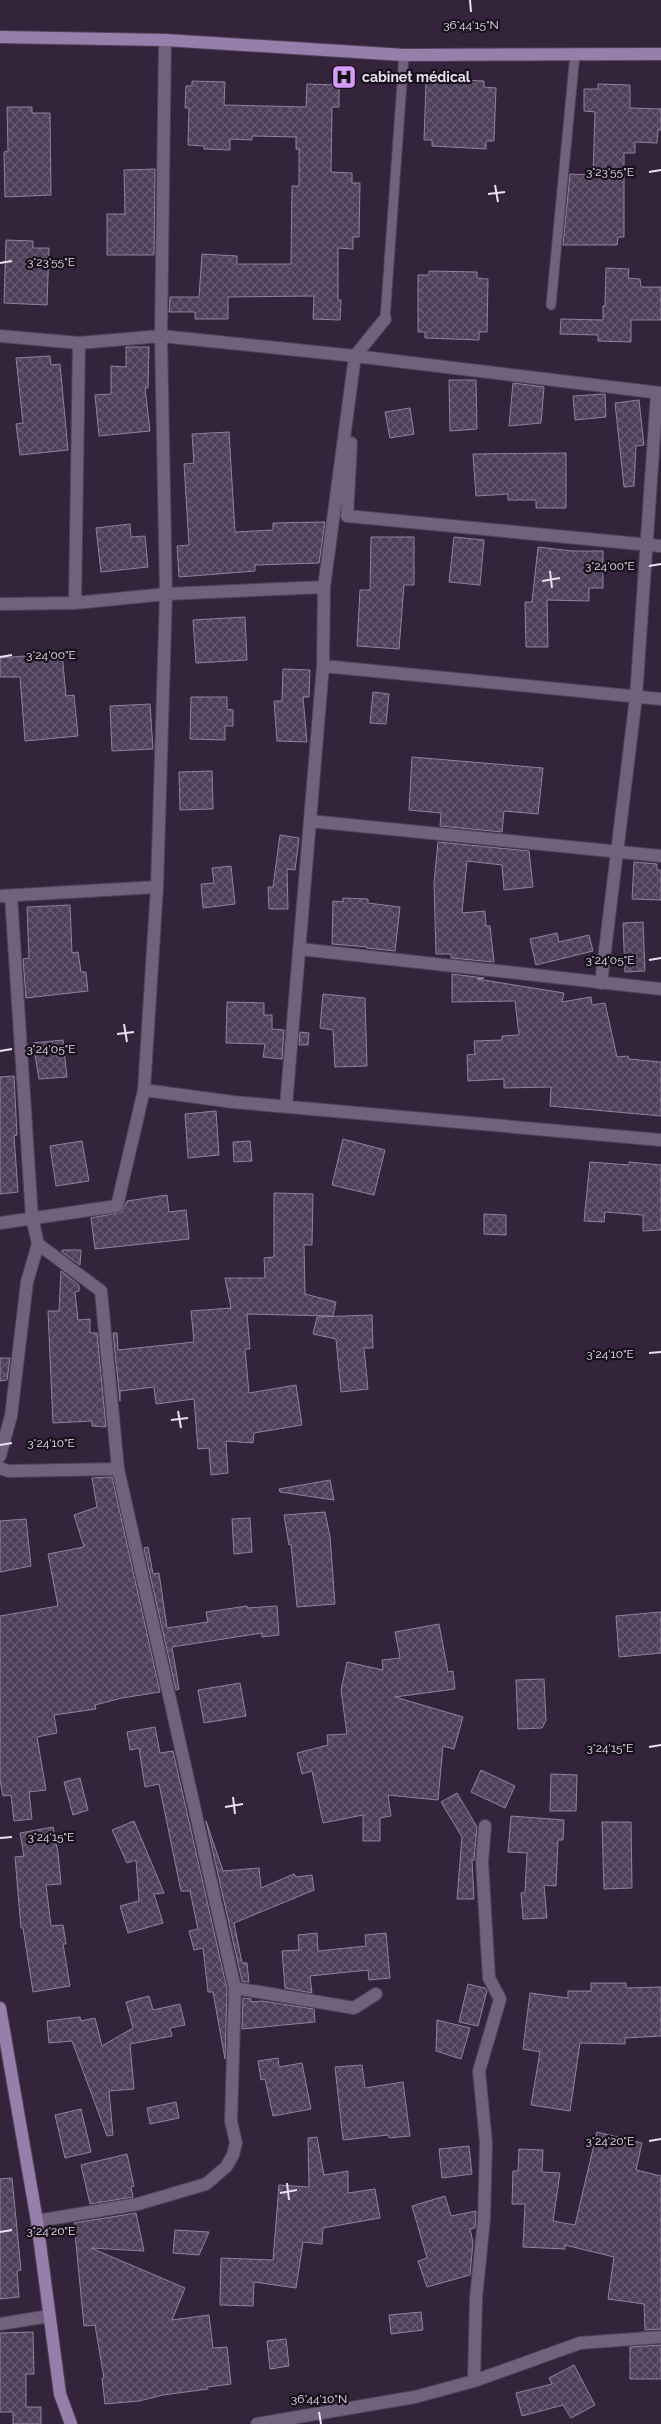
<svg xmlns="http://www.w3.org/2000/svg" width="661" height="2424" font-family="Raleway,sans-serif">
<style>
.building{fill:url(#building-cross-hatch);stroke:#91819d}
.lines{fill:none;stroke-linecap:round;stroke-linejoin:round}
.lane-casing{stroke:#504259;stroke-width:11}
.street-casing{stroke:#504259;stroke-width:14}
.secondary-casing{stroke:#504259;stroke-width:14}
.lane{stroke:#71617d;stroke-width:9}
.street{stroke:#71617d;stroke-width:12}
.secondary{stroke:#987eab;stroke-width:12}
.ticks{fill:none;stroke:#e9e0f0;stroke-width:2}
.labels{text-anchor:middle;stroke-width:4.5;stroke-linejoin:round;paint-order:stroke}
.poi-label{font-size:14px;font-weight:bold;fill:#e9e0f0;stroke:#17111b;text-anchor:start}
.ticks-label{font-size:12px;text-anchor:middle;fill:#e9e0f0;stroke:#17111b;stroke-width:4.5;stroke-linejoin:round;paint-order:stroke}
</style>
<defs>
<pattern id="building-cross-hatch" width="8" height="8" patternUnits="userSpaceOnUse" patternTransform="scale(1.25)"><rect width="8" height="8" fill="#4e3f59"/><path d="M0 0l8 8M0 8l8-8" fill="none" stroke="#685a71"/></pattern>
</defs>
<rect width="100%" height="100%" fill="#33243c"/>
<path class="building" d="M436,79L484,81V87L496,88L494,141H486V149L432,146V140H424L426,83L436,84Z
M192,81L225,82L224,105L306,107L307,84L339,85V107H332L331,172L352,173V183H360L359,237H353V249L338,248V300H341L340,320L313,319L314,296L228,297V319H195V312H169L170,297H199L202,254L237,256V264H291L292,186H299V149H296V137L252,136V140L230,139V150L204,149V146L188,145L189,108H185L186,86H192Z
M598,84L630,85V108L661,109V130H658L657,143L635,142V153H624V237H618L617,245H563L570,174L593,175L595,112L584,111V89H598Z
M7,107H32V113H50L51,195L5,197L4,152L8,151Z
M155,169L154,255H107V214H125L124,170Z
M6,240L33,241V248H49L47,305L4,303Z
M606,268L629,269L628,278L640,279L641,287H661V320H631V342L598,341V335L560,334L561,319L603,320V306H605Z
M429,271L477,272V278L488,279L487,332H479V340L425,338V332H418V275H429Z
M126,347H149L148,388H145L150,431L99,436L95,395L111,394V366L126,367Z
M50,356L51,365L60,364L68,450L20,455L16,424L23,423L16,358Z
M449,380H476L477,429L450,431Z
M513,383L544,387L541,423L509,426Z
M605,394L606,417L575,420L573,396Z
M639,400L644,445L636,446L634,486L624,487L615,403Z
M410,408L414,434L390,438L385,412Z
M229,432L235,532L273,530V523L325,522L319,563L255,565V571L179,577L177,546L189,545L184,464L194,463L192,434Z
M566,453V508H536V500H508V494L476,496L473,454Z
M130,524L131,537L145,536L148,567L101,572L96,528Z
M371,537H414V585H404L399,649L357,646L360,590H370Z
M454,537L484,540L480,585L449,582Z
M538,547L572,551H603V588H589V601L547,600L548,647H526L525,602H532Z
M245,617L247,660L196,663L193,620Z
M62,653L66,696L74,695L78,736L25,741L20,677H0V658Z
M283,669L310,670L309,697H303L307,742L277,741L274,701H282Z
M373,692L389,694L386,724L370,723Z
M191,697H227V709L233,710V726H225V740L190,739Z
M150,704L153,749L112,751L110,706Z
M412,757L543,768L538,814L504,811L502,832L440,826L441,813L409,810Z
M212,771L213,809L180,810L179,772Z
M280,835L299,838L295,870L287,869L288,909H269L268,887H273Z
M438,842L529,851L533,887L504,890L502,865L467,861L462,913L485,911L486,926H490L494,962L451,958V954H436L434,883Z
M634,862L657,864V870H661V900L632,899Z
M231,866L235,904L203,908L201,884L214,883L212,868Z
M343,898L368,899V903L400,907L395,951L367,948V947L332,944L333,901L343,902Z
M70,905L72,953L78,952L81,972H86L88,991L26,998L23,959L29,958L27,907Z
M643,922L645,971L625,972L623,923Z
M557,933L559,942L589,935L593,951L536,965L530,939Z
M452,974L484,978L477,979L564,993L562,1002L591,997L592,1005L605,1003L617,1057L628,1056L629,1059L661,1062V1116L550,1106L551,1087L504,1088V1079L468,1081L467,1055L475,1054L474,1041L502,1040V1036L519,1035L515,1001L452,1002Z
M323,994L365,998L367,1066L335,1067L333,1030L320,1028Z
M227,1002L264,1003V1015H272V1029L284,1030L282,1059L263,1057L265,1044L226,1043Z
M300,1032L309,1033L308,1045H299Z
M63,1040L67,1077L39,1079L33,1043Z
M14,1076L17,1135L14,1136L18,1192L0,1194V1077Z
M216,1111L219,1155L188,1158L185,1114Z
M343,1139L385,1150L374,1195L332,1185Z
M82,1141L89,1181L56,1186L50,1146Z
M250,1141L252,1161L234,1162L233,1142Z
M590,1162L629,1165V1162L661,1165V1230L643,1231V1215L605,1212L604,1222L584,1221Z
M274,1193L313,1194L312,1245H304L305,1294L336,1302L333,1316L247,1314L250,1349H245L249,1393L296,1385L302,1425L254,1433L253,1443L226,1441L228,1473L211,1475L209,1448L198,1449L194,1399L156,1404L154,1387L120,1391V1401L113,1333H117L118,1350L194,1342L191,1311L231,1308L225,1278H265L264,1258L274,1257Z
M167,1195L169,1212L186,1210L189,1239L95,1249L91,1218L122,1212L127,1201Z
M484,1214L506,1215V1235L484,1234Z
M62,1250H81L80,1265L62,1252Z
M61,1271L79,1285V1291L75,1292L78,1320L90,1319V1333H97L106,1427L92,1426V1421L53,1423L48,1311H59Z
M372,1315L373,1348H364L368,1389L341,1392L336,1339L313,1334L317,1317Z
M0,1358H10L7,1380L0,1381Z
M112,1477L160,1692L122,1698L95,1705L96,1709L54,1715L57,1733L37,1737L46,1790L29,1792L32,1819L14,1821L11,1795L3,1796L0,1780V1616L58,1606L48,1554L84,1547L74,1515L97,1507L92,1478Z
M330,1480L334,1500L280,1492L279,1489Z
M325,1512L330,1537L335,1604L297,1607L291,1544L289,1545L284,1515Z
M250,1518L252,1552L234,1554L232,1519Z
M26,1519L31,1566L0,1572V1521Z
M148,1547L153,1574L159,1573L167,1628L208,1622L206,1612L247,1606V1608L277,1606L279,1635L262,1637V1633L172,1647L179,1689L176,1690L144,1548Z
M661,1612V1653L619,1657L616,1616Z
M439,1624L448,1672L453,1671L455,1689L395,1697L463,1717L454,1749L443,1746L438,1800L388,1795L391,1816L380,1818V1841H363V1815L323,1823L312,1771L302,1774L297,1753L328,1745L327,1735L347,1734L341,1690L347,1662L383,1670L382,1660L400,1658L395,1632Z
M544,1679L546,1720L542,1728L518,1729L516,1680Z
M240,1683L246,1716L204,1723L198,1690Z
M155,1727L160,1753L173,1751L227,1989L225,2059L213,1992H208L203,1948L194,1950L189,1931L198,1929L190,1891H181L159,1784L145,1787L139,1748L130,1750L127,1732Z
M481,1770L515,1786L505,1808L471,1792Z
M551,1774L577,1775L576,1811H550Z
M80,1778L88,1810L73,1815L64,1782Z
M457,1793L477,1827L474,1860H472L474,1899H457L462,1837L441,1802Z
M511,1816L564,1820L563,1840H558L556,1886L544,1885L547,1918L523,1919L521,1893L525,1892L527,1853L508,1852Z
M134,1821L164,1893L154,1894L163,1923L128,1933L120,1906L139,1901L136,1860L127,1863L112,1830Z
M206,1821L223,1871L259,1868L261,1888L294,1874L296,1877L312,1875L314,1890L234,1923L242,1963H247L249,1982L242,1981Z
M602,1822H631L632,1888L604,1889Z
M53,1827L58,1853L61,1884L46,1885L51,1926L63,1925L66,1944H63L70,1986L33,1992L23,1928H21L15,1857L24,1856L20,1833Z
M317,1933L318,1951L366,1946L365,1935L386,1933L390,1978L369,1980L368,1970L310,1976L312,1993L285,1988L282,1951L299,1950L298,1935Z
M591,1983H626V1988L661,1987V2036L625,2038V2044L580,2043L570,2111L531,2105L540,2052L523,2049L530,1993L568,1998V1991H591Z
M468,1984L485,1988L487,1991L478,2026L459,2022Z
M149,1996L153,2010L180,2004L185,2025L170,2028L172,2036L130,2044L134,2089L109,2091L113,2135L107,2136L72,2041L49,2043L47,2021L80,2017L81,2021L95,2018L102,2046L133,2028L126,2002Z
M243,1998L251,1999V2002L262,2001L314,2009L315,2022L242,2029Z
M437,2020L470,2028L461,2059L436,2051Z
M278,2058L279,2067L302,2063L311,2109L273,2116L265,2079L261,2080L258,2061Z
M362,2065L365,2088L403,2082L410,2136L389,2138L388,2135L343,2140L335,2067Z
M176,2102L179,2118L150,2124L147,2108Z
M81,2109L91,2152L65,2158L55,2115Z
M597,2132L642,2143L636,2170L661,2176V2329L645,2330L644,2304L608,2299L614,2257L565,2245V2249L523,2247L525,2204H512L513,2171H518L519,2149L543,2150L542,2172L560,2173L553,2221L575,2225Z
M317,2137L324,2175L348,2171V2193L375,2189L380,2218L323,2228L322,2244L303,2242L296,2288L254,2282L253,2306L220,2305L221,2258L273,2260L279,2185L309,2187L308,2138Z
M469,2146L472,2174L442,2178L439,2149Z
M127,2154L134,2186L131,2187L133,2197L90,2204L81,2165Z
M12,2178L21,2270L17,2271L19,2297L0,2299V2179Z
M445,2196L451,2216L476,2211L475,2228L470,2229L473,2242L470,2275L427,2287L418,2261L427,2258L412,2206Z
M136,2213L144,2251L91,2248L185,2288L172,2320L209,2315L213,2348L227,2347L231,2384L207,2387L208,2389L163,2395L139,2401L105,2404L102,2378H104L95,2325L84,2326L74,2223Z
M175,2230L209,2232L199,2255L173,2253Z
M421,2312L423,2330L391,2334L389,2315Z
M33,2332L34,2374H26V2407H41V2424H13V2412H0V2333Z
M286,2339L289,2366L270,2369L267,2341Z
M661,2345V2379H630V2347Z
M574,2365L595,2405L571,2418L563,2405L522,2416L516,2393L552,2384L549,2378Z"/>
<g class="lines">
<defs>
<path id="lane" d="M551,305L575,54
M385,319L404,55"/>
<path id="street" d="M0,336L79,343L161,336L355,356L661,393
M351,443L347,516L661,546
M75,603L79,343
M0,604L75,603L166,594L324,587
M323,666L661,699
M310,821L661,856
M0,896L157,887
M11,896L32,1218L38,1244L101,1291L118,1469L235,1988L231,2121L236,2143L233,2155L226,2167L206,2184L138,2204L37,2221
M300,949L661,989
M601,983L636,697L657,393
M144,1090L157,887L166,594L161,336L165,40
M286,1106L323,666L324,587L355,356L385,319
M0,1223L117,1206L144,1090L233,1102L661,1140
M0,1456L11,1416L27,1282L38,1244
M0,1468L8,1471L118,1469
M235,1988L354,2008L376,1994
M0,2324L49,2316
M474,2381L476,2298L484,2219L486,2143L479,2071L500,1999L489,1978L482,1862L485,1826
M257,2424L415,2397L474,2381L580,2343L661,2337"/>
<path id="secondary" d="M0,37L165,40L404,55L661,54
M0,2008L37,2221L60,2394L71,2424"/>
</defs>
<use href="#lane" class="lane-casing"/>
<use href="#street" class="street-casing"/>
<use href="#secondary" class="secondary-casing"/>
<use href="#lane" class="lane"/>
<use href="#street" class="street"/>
<use href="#secondary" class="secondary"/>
</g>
<path class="ticks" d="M470,0L471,12M649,172L661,170M495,185L498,202M488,194L505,192M0,263L12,261M649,566L661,564M550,571L552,588M542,581L560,578M0,657L12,655M649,960L661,958M124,1024L127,1042M117,1034L134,1032M0,1051L12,1049M649,1353L661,1352M178,1411L181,1428M171,1420L188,1418M0,1445L12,1443M649,1747L661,1745M233,1797L235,1814M225,1807L243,1804M0,1838L12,1837M649,2141L661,2139M287,2183L289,2200M280,2193L297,2190M0,2232L12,2230M319,2412L321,2424"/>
<defs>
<symbol id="hospital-square" viewBox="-11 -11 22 22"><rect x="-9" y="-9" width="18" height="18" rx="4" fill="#d59cfb" stroke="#17111b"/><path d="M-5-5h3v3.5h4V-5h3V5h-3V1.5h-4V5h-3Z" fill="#111"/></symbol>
</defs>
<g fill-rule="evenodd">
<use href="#hospital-square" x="330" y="63" width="28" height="28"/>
</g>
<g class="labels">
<g class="poi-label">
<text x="362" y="82">cabinet médical</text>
</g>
</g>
<g class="ticks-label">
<text x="471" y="29">36°44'15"N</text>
<text x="610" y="176">3°23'55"E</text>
<text x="51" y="266">3°23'55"E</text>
<text x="610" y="570">3°24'00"E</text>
<text x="51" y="659">3°24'00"E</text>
<text x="610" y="964">3°24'05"E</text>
<text x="51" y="1053">3°24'05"E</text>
<text x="610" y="1358">3°24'10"E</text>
<text x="51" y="1447">3°24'10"E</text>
<text x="610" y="1752">3°24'15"E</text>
<text x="51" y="1841">3°24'15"E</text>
<text x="610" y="2145">3°24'20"E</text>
<text x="51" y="2235">3°24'20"E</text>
<text x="319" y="2403">36°44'10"N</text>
</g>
</svg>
